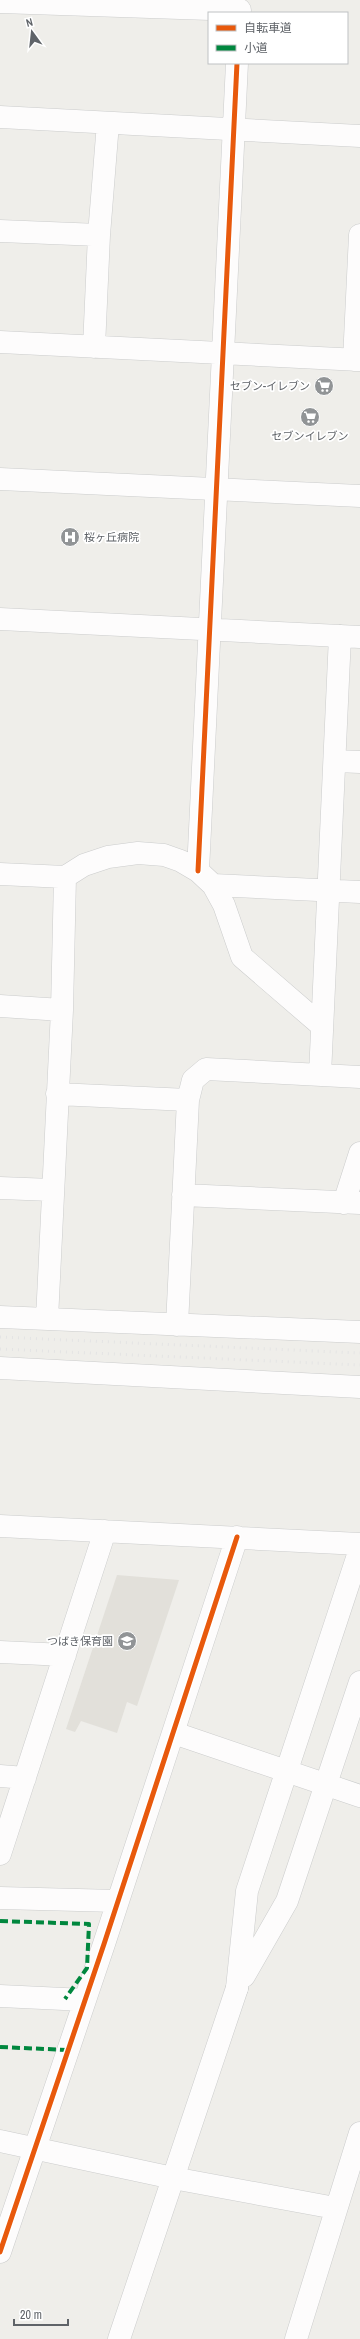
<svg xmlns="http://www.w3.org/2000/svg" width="360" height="2339" font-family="'Archivo Narrow','Noto Sans JP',sans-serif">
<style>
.education{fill:#e2e0da}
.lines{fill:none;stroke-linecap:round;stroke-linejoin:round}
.minor-casing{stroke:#cbcccc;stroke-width:23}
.tertiary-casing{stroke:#cbcccc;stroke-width:23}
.minor{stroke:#fdfcfc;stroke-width:22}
.tertiary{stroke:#fdfcfc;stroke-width:22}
.rail{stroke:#e4e4e4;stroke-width:3;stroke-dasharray:1 5;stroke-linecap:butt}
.quiet{stroke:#00873e;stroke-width:4;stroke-dasharray:8 4;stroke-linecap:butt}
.cycleway-casing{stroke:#fff;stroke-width:8}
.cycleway{stroke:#e8590c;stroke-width:5}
.labels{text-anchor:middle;stroke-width:3.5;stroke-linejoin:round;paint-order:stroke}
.poi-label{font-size:11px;fill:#5f6368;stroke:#fff;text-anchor:end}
</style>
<rect width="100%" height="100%" fill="#efeeea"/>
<path class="education" d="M117,1575L179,1580L137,1706L127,1702L117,1733L81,1721L75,1732L66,1729Z"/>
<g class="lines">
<defs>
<path id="minor" d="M0,2L240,10
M0,117L360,136
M0,231L99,235
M0,342L360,360
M94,347L99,235L108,123
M354,360L360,235
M0,619L360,637
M336,761L360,762
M198,871L237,63
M0,874L65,877L84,865L108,857L138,853L164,855L181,861L198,871L213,885L224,905L242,957L322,1026
M213,885L360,892
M0,1006L62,1010
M320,1075L340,636
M57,1094L188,1100
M0,1188L52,1190
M183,1195L360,1203
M344,1203L360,1153
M0,1317L360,1332
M47,1319L62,1010L65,877
M177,1325L188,1100L193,1080L206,1069L360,1077
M0,1526L360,1544
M0,1652L65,1655
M174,1733L360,1796
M0,1776L25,1778
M0,1854L105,1531
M0,1898L117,1901
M244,1976L287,1901L360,1682
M237,1988L247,1891L360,1549
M0,1996L85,2000
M173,2178L335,2208
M0,2252L104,1944L237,1537
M296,2339L360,2133"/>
<path id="tertiary" d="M0,479L360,496
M0,1368L360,1387
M0,2141L173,2178
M119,2339L237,1988"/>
</defs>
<use href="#minor" class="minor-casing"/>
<use href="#tertiary" class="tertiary-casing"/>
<use href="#minor" class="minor"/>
<use href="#tertiary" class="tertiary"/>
<path class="rail" d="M0,1337L360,1353
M0,1349L360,1365"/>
<path class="quiet" d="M0,1921L89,1924L87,1968L65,1999
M0,2047L68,2050"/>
<defs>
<path id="cycleway" d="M198,871L237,63
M0,2252L104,1944L237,1537"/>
</defs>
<use href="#cycleway" class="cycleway-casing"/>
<use href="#cycleway" class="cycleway"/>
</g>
<defs>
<symbol id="supermarket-disc" viewBox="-11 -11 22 22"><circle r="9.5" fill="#919496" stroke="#fff"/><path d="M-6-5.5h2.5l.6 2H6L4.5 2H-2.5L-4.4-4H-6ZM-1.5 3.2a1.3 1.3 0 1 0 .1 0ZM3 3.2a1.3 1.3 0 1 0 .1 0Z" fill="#fff"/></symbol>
<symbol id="hospital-disc" viewBox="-11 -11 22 22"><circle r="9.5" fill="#919496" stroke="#fff"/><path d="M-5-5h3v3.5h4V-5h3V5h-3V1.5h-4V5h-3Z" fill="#fff"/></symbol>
<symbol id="school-disc" viewBox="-11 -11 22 22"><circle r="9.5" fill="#919496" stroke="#fff"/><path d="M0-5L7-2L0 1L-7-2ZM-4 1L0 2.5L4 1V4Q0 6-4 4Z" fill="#fff"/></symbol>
</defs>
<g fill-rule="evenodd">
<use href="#supermarket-disc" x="313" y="375" width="22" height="22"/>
<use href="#supermarket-disc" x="299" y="406" width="22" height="22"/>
<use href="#hospital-disc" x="59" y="526" width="22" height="22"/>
<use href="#school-disc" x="116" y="1630" width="22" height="22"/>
</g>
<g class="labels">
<g class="poi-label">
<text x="310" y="390">セブン-イレブン</text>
<text x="310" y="440" text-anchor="middle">セブンイレブン</text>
<text x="84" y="541" text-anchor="start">桜ヶ丘病院</text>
<text x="113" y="1645">つばき保育園</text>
</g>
</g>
<rect x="208" y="12" width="140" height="52" fill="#ffffff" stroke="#bfc1c3"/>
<rect x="216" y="25" width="20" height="6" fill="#e8590c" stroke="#bfc1c3"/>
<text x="244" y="32" font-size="12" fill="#5f6368">自転車道</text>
<rect x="216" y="45" width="20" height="6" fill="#00873e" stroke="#bfc1c3"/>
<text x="244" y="52" font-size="12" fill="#5f6368">小道</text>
<g transform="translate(32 32) rotate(345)" stroke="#ffffff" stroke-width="3" paint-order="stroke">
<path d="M0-3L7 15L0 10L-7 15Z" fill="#5f6368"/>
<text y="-6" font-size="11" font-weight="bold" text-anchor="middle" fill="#5f6368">N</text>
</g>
<path d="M14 2319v6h54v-6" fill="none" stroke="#5f6368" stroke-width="2"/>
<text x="20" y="2319" font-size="12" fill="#5f6368" stroke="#ffffff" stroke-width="3" paint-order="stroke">20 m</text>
</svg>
